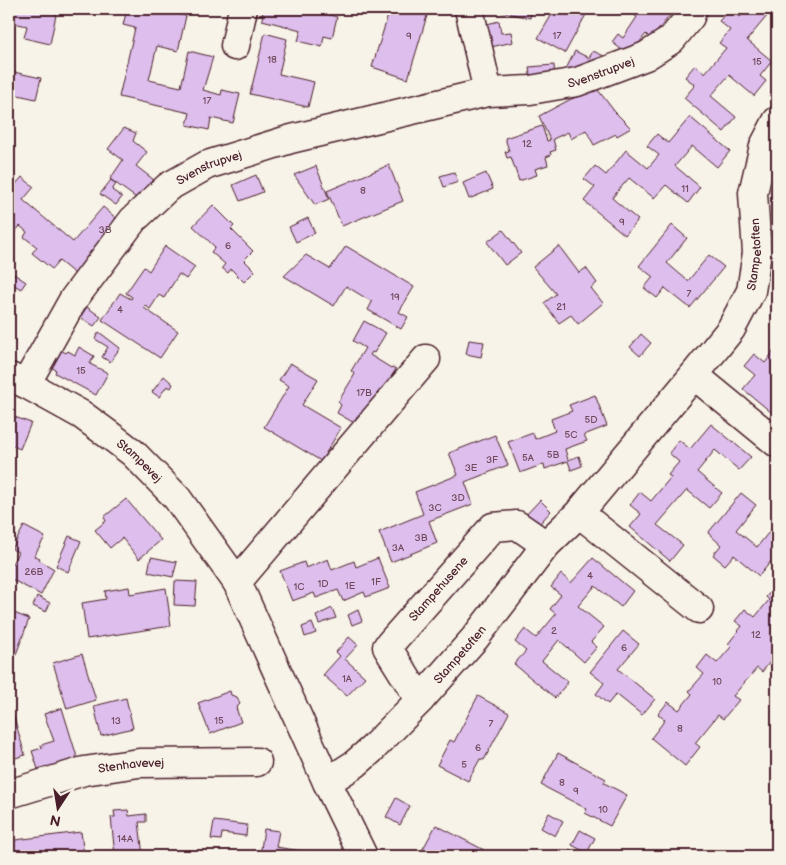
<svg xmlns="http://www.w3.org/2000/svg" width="786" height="865" font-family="'Balsamiq Sans',sans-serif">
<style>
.building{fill:#ddbeec;stroke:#4a1f2b}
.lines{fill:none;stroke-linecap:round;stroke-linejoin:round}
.minor-casing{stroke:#4a1f2b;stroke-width:31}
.minor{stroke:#f7f3e8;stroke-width:28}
.labels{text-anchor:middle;stroke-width:4;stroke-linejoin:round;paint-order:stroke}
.number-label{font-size:10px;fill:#6f475b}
.street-label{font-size:12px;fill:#4a1f2b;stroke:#f7f3e8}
</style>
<rect width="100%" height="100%" fill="#f7f3e8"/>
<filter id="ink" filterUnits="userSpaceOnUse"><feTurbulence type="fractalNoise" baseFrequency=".02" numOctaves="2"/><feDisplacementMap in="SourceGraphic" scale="10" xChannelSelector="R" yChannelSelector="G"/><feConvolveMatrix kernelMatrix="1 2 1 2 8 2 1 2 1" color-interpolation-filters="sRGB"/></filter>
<g filter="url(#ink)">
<path class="building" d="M9,9L57,10L50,44L24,38L27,26L9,22Z
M127,9H153L186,16L178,51L157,46L149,80L181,87L189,51L213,57L203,90L221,95L222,90L240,94L233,123L211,118L209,130L187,125L190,113L119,97L135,28L123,25Z
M263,9H309L337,17L332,38L324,36L322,47L298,41L301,30L262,20Z
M390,9H429L408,79L372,67Z
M488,9H532L530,18Z
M555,9H589L565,53L538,38Z
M625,9H675L651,39L646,34L629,56L612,42L618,34L623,38L637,17Z
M730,9L740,17L748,9H773L747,40L772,61L760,76L766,81L754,96L729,75L711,96L736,117L724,132L684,98L695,85L685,77L695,65L705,73L726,48L719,43L730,30L719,21Z
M499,21L501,33L511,32L513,42L491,47L487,24Z
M265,33L287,39L279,74L314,82L308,107L250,94Z
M9,34L14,35L9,57Z
M575,51L589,58L593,51L604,56L595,74L565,71Z
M554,65L555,80L531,82L529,67Z
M9,71L41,78L36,99L9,93Z
M598,90L615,112L631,128L617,136L616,134L594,145L586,130L571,139L568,132L553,139L556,150L550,152L551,155L546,157L548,165L535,169L537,175L519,181L511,157L507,158L505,152L509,151L505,138L542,126L547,141L550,140L539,116L571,99Z
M690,117L730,151L717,167L692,146L675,166L700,187L688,203L666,185L654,198L629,178L612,198L638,220L625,235L584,201L595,187L584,179L595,166L606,175L626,150L648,168L659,155L647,146L657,134L668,143Z
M124,128L136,133L133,141L147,152L136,166L154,180L139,200L110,179L123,160L108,149Z
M389,165L403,201L342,226L327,191Z
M316,166L329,199L315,205L294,175Z
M454,172L458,182L444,187L440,176Z
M486,173L493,189L469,199L463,183Z
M256,175L263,192L240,201L233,185Z
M22,177L34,187L23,200L73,242L103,207L123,224L80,278L59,261L52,269L32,253L37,247L24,237L27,232L20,226L13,235L9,231V211L14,205L9,201V192Z
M111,180L116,184L112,190L122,197L116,205L100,194Z
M213,205L234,226L231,229L253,251L244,260L255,271L244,282L231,269L228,273L222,268L225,264L211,252L215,247L193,226Z
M308,218L315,233L296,242L289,227Z
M672,225L687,238L667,263L688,281L709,255L724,267L690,308L665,288L657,298L644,288L653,277L639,266Z
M503,230L521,253L505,265L487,242Z
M165,246L195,267L186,279L179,274L164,298L159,295L150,309L145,305L144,308L178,331L160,358L102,320L120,293L131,299L132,297L126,293L144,267L149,271Z
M346,246L414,287L399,312L408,317L401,329L368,310L372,302L346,286L334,306L284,276L306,255L330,269Z
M559,246L579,273L586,268L597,283L591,288L603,303L578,324L571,315L559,323L544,303L556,294L533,267Z
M11,272L26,282L21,289L9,282Z
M87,307L101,317L94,326L80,317Z
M364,321L386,333L374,353L372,352L370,355L391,368L392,367L396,369L359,429L356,424L337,413L341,405L338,402L355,374L351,371L365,348L353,341Z
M99,332L120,348L110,362L102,357L108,347L95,339Z
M641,334L651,343L640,356L630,347Z
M469,340L484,342L481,357L466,354Z
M79,347L94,356L90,364L108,373L96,395L55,373L56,370L47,365L57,348L66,353L68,351L75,355Z
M777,347V379L772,386L777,391V417L743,389L755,375L744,366L754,354L765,363Z
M290,363L318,379L302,405L341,428L321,461L264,427L289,386L279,380Z
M164,376L173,384L171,388L167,386L159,397L152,392Z
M595,395L607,426L584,435L587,441L565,449L568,460L579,456L582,466L571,470L568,461L545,469L544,464L520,473L508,442L533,433L535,439L555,431L551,419L572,411L569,405Z
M12,416L31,423L20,449L9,444V423Z
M711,424L751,457L739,470L715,450L697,472L722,493L709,508L687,490L657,525L683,545L670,561L630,527L641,514L630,505L640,492L651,501L671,477L668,475L679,462L669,453L679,440L690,449Z
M495,435L508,465L465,482L473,504L429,521L437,543L391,562L379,532L423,514L415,492L458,475L449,453Z
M741,493L756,505L736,530L757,547L777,522V554L759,576L734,555L725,565L713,555L721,545L708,533Z
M126,499L161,540L139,559L122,538L110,548L95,530L106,521L104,517Z
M540,500L551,511L535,529L523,518Z
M24,526L45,537L34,556L40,558L39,560L54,569L41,595L9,578V570L18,552L12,549Z
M69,536L81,541L68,572L56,566Z
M151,557L177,562L173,577L148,572Z
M378,558L390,588L366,597L364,592L343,601L338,590L316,598L314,593L292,601L280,571L304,562L306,568L328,559L332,570L354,561L356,567Z
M593,558L633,591L621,607L595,586L578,606L604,627L591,642L597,647L584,662L559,640L542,661L568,682L555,698L514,664L526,651L515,642L525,629L536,638L556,614L550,609L561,595L551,587L561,574L571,583Z
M175,581L197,582L195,606L174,605Z
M777,584V641L771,649L777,653L762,672L757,668L733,696L739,700L723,719L718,715L695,743L700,747L685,766L651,738L665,720L658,714L668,702L679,710L692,694L689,691L704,674L697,668L707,655L717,663L731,647L728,644L742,626L735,621L745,609L755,617L769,600L766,597Z
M129,587L130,594L166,588L171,626L87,639L82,603L106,599L105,591Z
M37,596L50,603L46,612L33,606Z
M332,608L336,618L319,624L316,616Z
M358,610L362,621L352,625L348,615Z
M9,611L29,619L10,671L9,670Z
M312,623L316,633L305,637L302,627Z
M623,631L639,644L618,669L655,699L642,715L616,694L608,704L596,694L604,683L590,672Z
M349,637L358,645L345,659L365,677L347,696L323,675L340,656L336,652Z
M82,654L96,700L67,709L53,663Z
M230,691L231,695L237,697L240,704L236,708L241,722L210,734L198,703Z
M478,696L509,713L484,760L480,759L468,781L437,765L450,740L454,742Z
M126,698L133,728L101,736L94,706Z
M11,707L25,755L9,760V708Z
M62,708L78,760L48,769L47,766L38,769L32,751L42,748L41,745L54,741L44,714Z
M558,753L606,779L604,783L627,795L610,826L585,813L587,809L541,785Z
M396,798L410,806L400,825L386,817Z
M128,810L129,816L146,814V822H139L143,856H115L111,817H115L114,811Z
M549,813L563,821L555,836L541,828Z
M214,821L247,825L246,836L222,833L221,840L211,839Z
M436,825L484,850L482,854L487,856H419Z
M264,829L279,831L276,847L320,854L319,856H260Z
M580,830L595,838L587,853L572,845Z
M81,832L84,856H9V843L15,842V840Z
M570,850L581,856H566Z
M736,850L748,856H733Z"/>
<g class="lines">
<defs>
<g id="minor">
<path d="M469,9L488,92"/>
<path d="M235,46L243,9"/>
<path d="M694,375L777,443"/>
<path id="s1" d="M10,377L26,384L82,415L116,440L133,453L177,498L237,582L327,782L363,856"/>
<path id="s2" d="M26,384L73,300L133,220L168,187L207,165L291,139L488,92L530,90L577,82L646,56L671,40L690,17L693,9"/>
<path d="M579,513L699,609"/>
<path d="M237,582L426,359"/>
<path id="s3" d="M420,700L387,647L493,527L517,525L546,545"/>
<path id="s4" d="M327,782L355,764L371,750L420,700L475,638L546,545L579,513L694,375L731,329L751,291L757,253L753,193L764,146L777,121"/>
<path id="s5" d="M9,794L84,771L139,763L257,762"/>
</g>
</defs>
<use href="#minor" class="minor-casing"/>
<use href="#minor" class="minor"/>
</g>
</g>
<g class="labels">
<g class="number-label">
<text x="409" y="39">9</text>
<text x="557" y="39">17</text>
<text x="272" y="63">18</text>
<text x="757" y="65">15</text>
<text x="207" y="104">17</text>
<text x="527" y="147">12</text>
<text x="685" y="192">11</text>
<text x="363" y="194">8</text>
<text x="622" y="225">9</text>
<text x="105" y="233">3B</text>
<text x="228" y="249">6</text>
<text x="689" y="297">7</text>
<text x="395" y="300">19</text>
<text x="561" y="310">21</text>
<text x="120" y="313">4</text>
<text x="81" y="374">15</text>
<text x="364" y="396">17B</text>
<text x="591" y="423">5D</text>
<text x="571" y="438">5C</text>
<text x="553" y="458">5B</text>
<text x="528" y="461">5A</text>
<text x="492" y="463">3F</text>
<text x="471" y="471">3E</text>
<text x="458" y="501">3D</text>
<text x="435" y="511">3C</text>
<text x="421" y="541">3B</text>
<text x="398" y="551">3A</text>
<text x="34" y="575">26B</text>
<text x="590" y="579">4</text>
<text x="376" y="585">1F</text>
<text x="323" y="587">1D</text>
<text x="350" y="589">1E</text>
<text x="299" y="590">1C</text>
<text x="554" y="634">2</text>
<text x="756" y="638">12</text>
<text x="624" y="651">6</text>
<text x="347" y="682">1A</text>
<text x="717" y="685">10</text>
<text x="116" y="724">13</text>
<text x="219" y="724">15</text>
<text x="491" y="727">7</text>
<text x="680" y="732">8</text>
<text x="478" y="751">6</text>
<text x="464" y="768">5</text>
<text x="562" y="786">8</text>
<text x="576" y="794">9</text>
<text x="603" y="813">10</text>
<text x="125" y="842">14A</text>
</g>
<g class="street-label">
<text dy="4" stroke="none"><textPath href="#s2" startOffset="695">Svenstrupvej</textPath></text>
<text dy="4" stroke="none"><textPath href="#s2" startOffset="290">Svenstrupvej</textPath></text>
<text dy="4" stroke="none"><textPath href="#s4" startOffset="689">Stampetoften</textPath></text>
<text dy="4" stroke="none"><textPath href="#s1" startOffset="155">Stampevej</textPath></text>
<text dy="4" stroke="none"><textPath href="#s3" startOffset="140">Stampehusene</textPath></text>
<text dy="4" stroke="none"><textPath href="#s4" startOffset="185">Stampetoften</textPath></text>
<text dy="4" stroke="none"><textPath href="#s5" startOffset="126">Stenhavevej</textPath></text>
</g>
</g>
<rect width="786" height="865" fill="none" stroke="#f7f3e8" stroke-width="30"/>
<rect x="15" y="15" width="756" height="835" fill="none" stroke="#4a1f2b" stroke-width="2" filter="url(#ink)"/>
<g transform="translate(58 808) rotate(192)" stroke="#f7f3e8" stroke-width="4" paint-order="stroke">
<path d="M0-4L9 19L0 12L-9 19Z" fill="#4a1f2b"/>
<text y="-8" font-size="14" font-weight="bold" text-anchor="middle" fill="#4a1f2b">N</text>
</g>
</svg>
